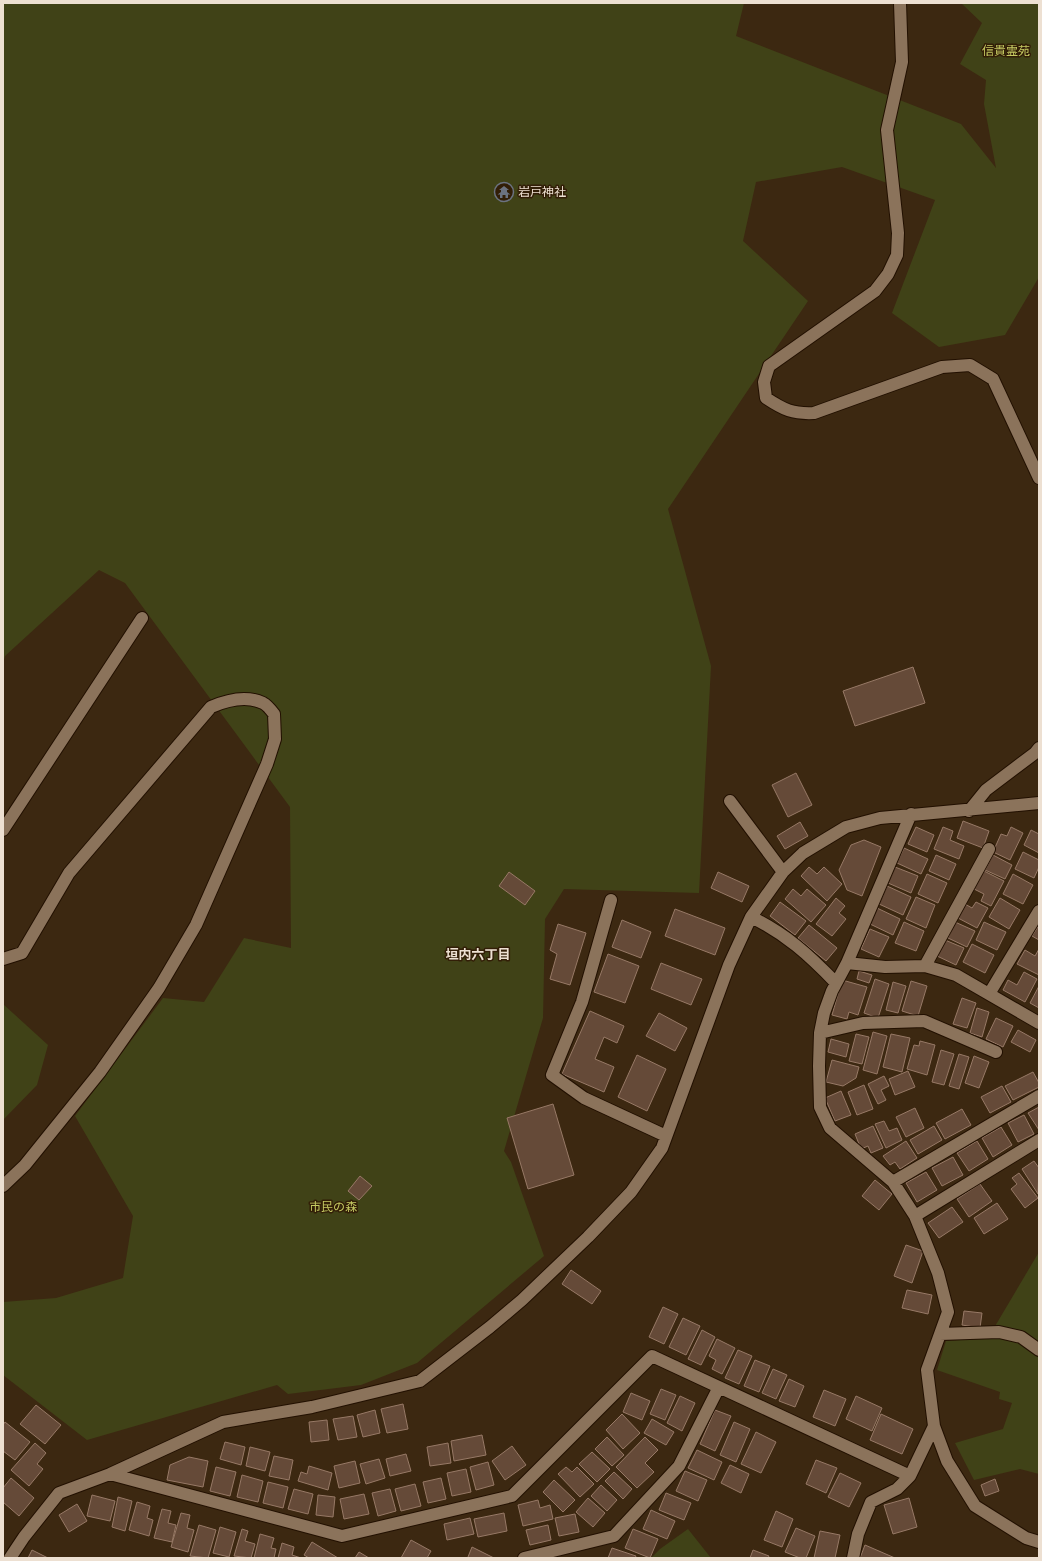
<svg xmlns="http://www.w3.org/2000/svg" width="1042" height="1561" font-family="'PT Sans','Noto Sans JP',sans-serif">
<style>
.green{fill:#404217}
.building{fill:#654a38;stroke:#977966}
.lines{fill:none;stroke-linecap:round;stroke-linejoin:round}
.street-casing{stroke:#221000;stroke-width:14}
.street{stroke:#8b735b;stroke-width:12}
.labels{text-anchor:middle;stroke-width:3;stroke-linejoin:round;paint-order:stroke}
.park-label{font-size:12px;fill:#c5ca62;stroke:#321e07}
.poi-label{font-size:12px;fill:#ede0d2;stroke:#321e07;text-anchor:start}
.neighbourhood-label{font-size:13px;font-weight:bold;fill:#ede0d2;stroke:#321e07}
</style>
<rect width="100%" height="100%" fill="#3c2811"/>
<path class="green" d="M3,3H744L736,36L961,124L996,168L984,104L986,80L960,64L982,23L961,3H1039V277L1005,335L939,347L892,313L935,200L842,167L756,182L743,241L808,301L668,509L711,666L699,893L564,889L545,919L543,1018L504,1151L511,1162L544,1256L417,1363L361,1385L288,1394L277,1385L87,1440L3,1375V1302L56,1298L123,1278L133,1216L75,1116L163,998L204,1002L244,938L291,948L290,807L125,583L99,570L5,656L3,663Z
M3,1004L48,1045L37,1085L3,1120Z
M1039,1252V1474L1020,1469L974,1480L955,1443L1003,1429L1012,1403L999,1399L1000,1392L937,1370L946,1341L988,1338Z
M688,1529L711,1558H651L660,1549Z"/>
<path class="building" d="M913,667L925,703L855,726L843,691Z
M796,773L812,805L788,817L772,785Z
M963,821L989,831L983,848L957,838Z
M800,822L808,836L785,849L777,836Z
M916,827L934,835L927,852L908,844Z
M943,827L953,831L950,840L964,846L959,859L934,849Z
M1011,827L1023,833L1010,860L993,852L1001,834L1007,836Z
M1031,830L1039,834V853L1024,845Z
M864,840L881,847L862,896L847,890L839,870L851,845Z
M904,848L928,859L921,874L897,863Z
M1023,852L1039,860V867L1034,878L1015,869Z
M936,855L956,864L949,880L929,871Z
M993,855L1012,865L1005,879L985,870Z
M809,867L817,874L824,867L842,884L827,901L801,876Z
M895,867L918,876L911,893L888,883Z
M984,871L1004,881L991,906L981,901L984,894L974,889Z
M509,872L535,891L525,905L499,886Z
M718,872L749,886L742,902L711,888Z
M927,874L947,883L938,903L918,894Z
M1013,874L1033,885L1023,904L1003,894Z
M887,886L911,897L903,915L879,904Z
M793,889L801,896L807,889L826,905L811,922L785,899Z
M916,897L935,905L926,928L906,919Z
M836,898L845,906L839,913L846,919L832,936L816,924Z
M1000,898L1020,910L1009,929L989,917Z
M780,902L806,921L795,935L770,916Z
M976,902L988,908L977,928L958,918L965,904L972,908Z
M877,908L900,919L893,935L870,924Z
M675,909L725,928L715,955L665,936Z
M622,920L651,932L641,958L612,947Z
M904,922L924,931L916,951L895,943Z
M955,922L975,931L967,947L948,938Z
M984,922L1006,932L997,950L976,940Z
M558,924L586,933L570,985L550,979L557,954L550,950Z
M809,925L837,948L826,961L798,938Z
M1039,925V940L1032,936Z
M870,929L889,937L879,957L861,949Z
M945,940L964,948L956,965L937,956Z
M972,944L994,955L985,973L963,962Z
M1039,949V975L1017,964L1025,950L1035,956Z
M608,954L639,966L625,1003L594,992Z
M661,963L702,979L691,1005L651,989Z
M859,971L872,975L869,983L857,979Z
M1024,972L1037,979L1025,1002L1003,990L1008,980L1017,985Z
M875,979L889,984L878,1018L864,1013Z
M842,980L867,987L858,1015L849,1012L847,1019L832,1015Z
M911,981L927,986L918,1016L902,1011Z
M893,982L906,986L898,1013L886,1010Z
M1039,986V1008L1030,1003Z
M962,998L976,1003L967,1028L953,1024Z
M977,1008L989,1012L982,1037L970,1033Z
M590,1011L624,1026L617,1043L604,1037L595,1059L614,1067L604,1092L562,1074Z
M659,1013L687,1028L675,1051L646,1036Z
M996,1018L1013,1026L1003,1047L986,1039Z
M1018,1030L1036,1040L1030,1052L1011,1042Z
M873,1032L887,1036L877,1074L863,1070Z
M856,1034L869,1037L862,1064L849,1061Z
M891,1034L910,1038L902,1072L883,1067Z
M831,1039L849,1044L846,1057L828,1052Z
M920,1041L935,1045L927,1075L907,1069L914,1045L919,1046Z
M941,1050L954,1054L944,1085L932,1082Z
M959,1054L969,1057L959,1089L949,1086Z
M637,1055L666,1069L647,1111L618,1097Z
M974,1056L989,1062L979,1088L965,1083Z
M832,1060L859,1067L856,1078L843,1086L826,1082Z
M908,1071L915,1087L895,1095L889,1079Z
M1033,1072L1039,1083V1087L1013,1100L1005,1086Z
M884,1076L889,1086L881,1090L886,1100L878,1104L868,1084Z
M864,1085L873,1109L857,1115L848,1092Z
M1002,1086L1011,1102L990,1113L981,1097Z
M841,1091L851,1115L835,1121L825,1098Z
M553,1104L574,1175L528,1189L507,1118Z
M1039,1107V1130L1028,1113Z
M915,1108L924,1128L906,1137L896,1117Z
M962,1109L971,1125L945,1139L936,1123Z
M1024,1115L1034,1134L1018,1142L1008,1123Z
M884,1121L889,1131L897,1128L902,1140L886,1148L875,1124Z
M873,1126L883,1148L871,1153L868,1146L861,1149L855,1134Z
M934,1126L942,1140L918,1154L910,1140Z
M1001,1127L1012,1145L993,1157L982,1138Z
M906,1141L917,1158L900,1169L895,1162L890,1165L883,1156Z
M977,1141L988,1159L969,1171L957,1153Z
M953,1157L963,1175L942,1186L932,1168Z
M1034,1161L1039,1168L1038,1194L1022,1169Z
M926,1172L937,1190L917,1202L906,1183Z
M1019,1173L1038,1198L1025,1208L1011,1189L1017,1184L1012,1178Z
M360,1176L372,1186L359,1200L348,1191Z
M875,1180L892,1194L879,1210L862,1196Z
M980,1184L992,1201L969,1217L957,1199Z
M997,1203L1008,1219L984,1234L974,1218Z
M952,1207L963,1222L939,1238L928,1223Z
M906,1245L923,1251L912,1283L894,1276Z
M571,1270L601,1291L592,1304L562,1284Z
M907,1290L932,1295L928,1314L902,1308Z
M663,1307L678,1314L664,1344L649,1337Z
M964,1311L982,1313L980,1328L962,1325Z
M683,1318L700,1326L686,1355L669,1347Z
M702,1330L715,1337L701,1365L688,1359Z
M717,1339L735,1348L722,1374L712,1369L716,1360L709,1356Z
M738,1350L752,1356L739,1384L725,1378Z
M755,1360L770,1366L759,1392L744,1386Z
M773,1369L787,1375L776,1399L762,1393Z
M789,1379L804,1386L795,1407L779,1401Z
M661,1389L676,1395L665,1420L650,1414Z
M824,1390L846,1399L835,1426L813,1417Z
M631,1393L650,1401L642,1420L623,1412Z
M680,1396L695,1403L682,1431L667,1423Z
M856,1396L882,1408L872,1431L846,1419Z
M403,1404L408,1429L387,1433L381,1409Z
M36,1405L61,1425L45,1444L20,1424Z
M375,1410L380,1433L363,1437L357,1415Z
M715,1410L731,1416L715,1451L700,1444Z
M622,1414L640,1433L623,1449L606,1430Z
M881,1414L913,1429L902,1454L870,1440Z
M353,1416L357,1437L338,1440L333,1419Z
M652,1419L674,1432L666,1445L644,1433Z
M327,1420L329,1440L311,1442L309,1422Z
M5,1422L30,1442L15,1460L3,1451V1425Z
M734,1422L750,1429L736,1462L720,1455Z
M756,1432L776,1442L761,1473L741,1464Z
M482,1435L486,1455L454,1461L451,1441Z
M607,1437L624,1455L612,1466L595,1449Z
M645,1437L658,1450L645,1463L654,1472L637,1488L616,1467Z
M225,1442L245,1447L241,1465L220,1459Z
M35,1443L46,1453L37,1464L43,1469L29,1486L11,1470Z
M448,1443L451,1463L430,1466L427,1447Z
M512,1446L526,1465L505,1480L492,1461Z
M250,1447L270,1452L265,1471L246,1466Z
M697,1450L722,1462L714,1480L688,1468Z
M592,1452L610,1469L597,1482L579,1464Z
M406,1454L411,1471L390,1476L386,1459Z
M274,1456L293,1460L289,1480L269,1476Z
M189,1457L208,1461L203,1487L167,1480L170,1465Z
M379,1459L385,1478L366,1484L360,1464Z
M816,1460L837,1468L826,1493L806,1484Z
M355,1461L360,1483L339,1488L334,1466Z
M488,1462L494,1485L476,1490L470,1467Z
M730,1465L749,1474L741,1493L721,1483Z
M309,1466L332,1473L328,1490L298,1481L301,1472L307,1474Z
M216,1467L236,1472L230,1496L210,1491Z
M566,1467L572,1472L577,1467L594,1484L580,1497L558,1474Z
M466,1469L471,1492L452,1496L447,1473Z
M685,1471L707,1480L698,1501L676,1491Z
M614,1472L632,1489L623,1499L605,1481Z
M840,1473L861,1483L849,1507L828,1497Z
M242,1475L263,1481L258,1502L237,1497Z
M11,1478L34,1498L19,1516L3,1502V1488Z
M441,1478L446,1499L428,1503L423,1482Z
M995,1479L999,1491L985,1496L981,1485Z
M554,1480L575,1500L563,1512L543,1492Z
M268,1482L288,1487L283,1508L263,1503Z
M415,1484L421,1506L401,1511L395,1489Z
M601,1485L617,1500L607,1511L591,1496Z
M294,1489L313,1494L308,1514L288,1509Z
M390,1489L396,1511L378,1516L372,1493Z
M666,1493L691,1503L684,1520L659,1510Z
M364,1494L369,1514L344,1519L340,1499Z
M92,1495L115,1501L110,1521L87,1516Z
M318,1495L335,1497L333,1517L316,1515Z
M118,1497L132,1501L125,1531L112,1527Z
M588,1498L605,1513L593,1527L576,1512Z
M909,1498L917,1527L893,1534L884,1505Z
M538,1500L540,1508L550,1505L553,1519L523,1526L518,1505Z
M137,1502L150,1506L147,1518L153,1520L149,1536L129,1530Z
M77,1504L87,1521L69,1532L59,1515Z
M162,1509L171,1511L168,1523L176,1525L172,1542L154,1538Z
M651,1510L675,1521L667,1539L643,1529Z
M776,1511L793,1519L782,1547L764,1540Z
M181,1513L190,1515L187,1528L194,1530L188,1552L171,1547Z
M504,1513L507,1531L478,1537L474,1519Z
M575,1514L579,1532L559,1536L555,1518Z
M470,1518L474,1534L447,1540L444,1524Z
M199,1525L216,1530L208,1558L190,1556Z
M548,1525L551,1540L530,1545L526,1530Z
M220,1527L236,1532L229,1557L213,1553Z
M796,1528L815,1536L806,1558H800L785,1552Z
M242,1529L248,1531L245,1541L255,1544L251,1558L234,1556Z
M633,1529L658,1539L650,1558L625,1548Z
M820,1531L840,1535L835,1558H814Z
M260,1534L274,1538L271,1548L276,1549L274,1558H254Z
M411,1540L431,1551L427,1558H401Z
M312,1542L338,1558H309L304,1555Z
M282,1543L294,1547L292,1555L301,1558H278Z
M865,1545L895,1558H860Z
M472,1547L494,1558H469L468,1557Z
M612,1548L636,1556L635,1558H608Z
M32,1550L48,1558H28Z
M753,1550L769,1556L768,1558H750Z
M359,1552L369,1558H355Z"/>
<g class="lines">
<defs>
<path id="street" d="M900,3L902,62L887,130L898,233L897,255L888,274L875,291L769,366L764,382L766,398C784,410 793,414 814,413L942,367L970,365L993,379L1039,478
M730,801L783,872
M969,811L986,790L1035,753L1039,748
M911,814L847,963L832,991L824,1013L820,1033L819,1066L820,1107L830,1128L893,1182L915,1216L938,1273L948,1312L927,1370L934,1426L947,1461L975,1506L1026,1538L1039,1542
M3,830L142,618
M611,900L582,1002L552,1075L584,1098L666,1136
M751,917C786,934 809,955 836,983
M3,959L22,953L69,873L211,707C227,700 246,695 263,703C267,705 271,710 274,714L275,739L267,764L196,925L159,988L100,1072L25,1165L3,1186
M847,963L885,967L925,966L956,975L1039,1023
M925,966L989,849
M989,994L1039,911
M820,1033L863,1023L924,1021L996,1052
M893,1182L1039,1096
M915,1216L1039,1140
M940,1334L999,1332L1021,1337L1039,1350
M110,1474L342,1536L512,1496L652,1356L910,1476
M10,1558L24,1537L59,1493L110,1474L223,1422L312,1407L420,1381L490,1327L522,1300L588,1237L631,1192L662,1148L729,965L751,917L783,872L803,853L846,827L880,818L1039,803
M524,1558L614,1536L679,1466L719,1387
M853,1558L858,1534L871,1502L897,1489L910,1476L934,1426"/>
</defs>
<use href="#street" class="street-casing"/>
<use href="#street" class="street"/>
</g>
<defs>
<symbol id="temple-ring" viewBox="-11 -11 22 22"><circle r="9.5" fill="#321e07" stroke="#6b7280" stroke-width="1.5"/><path d="M0-6L5-2H3V0L6.5 2.5H4V6H1.5V3h-3V6H-4V2.5H-6.5L-3 0V-2H-5Z" fill="#6b7280"/></symbol>
</defs>
<g fill-rule="evenodd">
<use href="#temple-ring" x="493" y="181" width="22" height="22"/>
</g>
<g class="labels">
<g class="park-label">
<text x="1006" y="55">信貴霊苑</text>
<text x="333" y="1211">市民の森</text>
</g>
<g class="poi-label">
<text x="518" y="196">岩戸神社</text>
</g>
<g class="neighbourhood-label">
<text x="478" y="959">垣内六丁目</text>
</g>
</g>
<rect width="1042" height="1561" fill="none" stroke="#ede0d2" stroke-width="8"/>
</svg>
